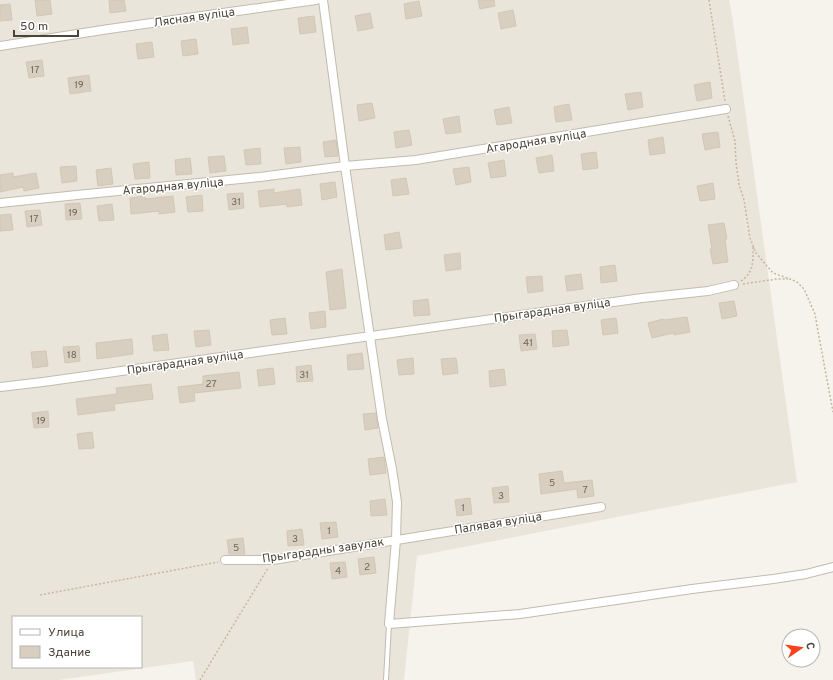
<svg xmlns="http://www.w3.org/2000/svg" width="833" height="680" font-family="Overpass,sans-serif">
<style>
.residential{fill:#eae5da;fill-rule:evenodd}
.building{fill:#d8cfc1;stroke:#d3c7b4}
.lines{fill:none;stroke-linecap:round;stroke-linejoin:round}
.service-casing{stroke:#c2bbae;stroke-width:6}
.minor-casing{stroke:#c2bbae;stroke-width:10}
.path{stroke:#c4b79f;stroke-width:1.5;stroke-dasharray:2 2;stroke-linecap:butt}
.service{stroke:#fff;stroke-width:4}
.minor{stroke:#fff;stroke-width:8}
.labels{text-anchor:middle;stroke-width:3;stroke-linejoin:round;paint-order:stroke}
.number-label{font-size:10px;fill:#6e675b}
.street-label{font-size:12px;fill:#4b4439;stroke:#fff}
</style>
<rect width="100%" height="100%" fill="#f6f3ec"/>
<path class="residential" d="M0,0H729L732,15L797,482L417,556L404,680H196L193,661L59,680H0ZM13,617H141V667H13Z"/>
<path class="building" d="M35,0H50L52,14L37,16Z
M109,0H124L126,11L110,13Z
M478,0H494L495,6L480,9Z
M419,1L422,16L406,19L404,4Z
M10,4L12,20L0,21V5Z
M513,10L516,26L501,29L498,13Z
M370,13L373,28L358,31L355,16Z
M314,16L316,32L300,34L298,18Z
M247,27L249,43L233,45L231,29Z
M196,39L198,54L183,56L181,41Z
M152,42L154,57L138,59L136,44Z
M42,60L44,76L29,78L26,62Z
M89,75L91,91L70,94L68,78Z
M710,82L712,98L697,101L694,85Z
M641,92L643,107L628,110L625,94Z
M372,103L375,118L359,121L357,105Z
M569,104L572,120L556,122L554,107Z
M509,107L512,123L497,125L494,110Z
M459,116L461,132L446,134L443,119Z
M409,130L412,145L396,148L394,132Z
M718,132L720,147L705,150L702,134Z
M663,137L665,153L650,155L648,140Z
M336,140L338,156L325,157L323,142Z
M300,147L301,162L286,164L284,148Z
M260,148L261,164L246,165L244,150Z
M596,152L598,168L583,170L581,154Z
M552,155L554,171L539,173L536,158Z
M224,156L226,171L210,173L208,157Z
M190,158L192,174L176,175L175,160Z
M504,160L506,176L491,178L488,163Z
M149,162L150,178L135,179L133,164Z
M76,166L77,181L62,183L60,167Z
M469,167L471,182L456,185L453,169Z
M111,168L113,184L98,186L96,170Z
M13,173V177L36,173L39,188L24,191L23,187L0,192V175Z
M406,178L409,194L393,196L391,180Z
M335,182L337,197L322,200L320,184Z
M713,183L715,199L700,201L697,186Z
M274,189V193L300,189L302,205L287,207V204L260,207L258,191Z
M243,193L244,208L229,210L227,194Z
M202,195L203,211L188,212L186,197Z
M145,196V199L173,196L175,212L159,214V211L131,214L130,198Z
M80,203L82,219L66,220L65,204Z
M112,204L114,220L99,221L97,206Z
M40,210L42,225L27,227L25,211Z
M11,214L13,230L0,231V215Z
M724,223L727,239H725L728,262L713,264L710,249H712L708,225Z
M399,232L402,248L386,250L384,235Z
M460,253L461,269L446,271L444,255Z
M615,265L617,281L601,283L600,267Z
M342,269L346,308L330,310L326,272Z
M581,274L583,289L567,291L565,276Z
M542,276L543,291L528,293L526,277Z
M428,299L430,315L414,316L413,301Z
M734,301L737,316L722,319L719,303Z
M325,311L326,327L311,329L309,313Z
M687,317L690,332L674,335V333L652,338L648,323L663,319L664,320Z
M285,318L287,334L272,335L270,320Z
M616,318L618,333L603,335L601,320Z
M209,330L211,345L196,347L194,331Z
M567,330L569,345L553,347L552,331Z
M167,334L169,350L154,351L152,336Z
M535,334L537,349L521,351L519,335Z
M132,339L133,354L97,359L96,343Z
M79,346L80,361L65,363L63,347Z
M46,351L48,366L33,368L31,352Z
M362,353L364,369L348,370L347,355Z
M413,358L414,374L399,375L397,360Z
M456,358L458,373L443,375L441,359Z
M311,365L313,381L297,382L296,367Z
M273,368L275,384L259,386L257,370Z
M504,369L506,385L490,387L489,371Z
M239,372L241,388L194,393L195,401L180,403L178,387L203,384V376Z
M151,384L153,399L114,404L115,410L78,415L76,399L117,394L116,388Z
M48,411L49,427L34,428L32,413Z
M376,413L378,428L365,430L363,414Z
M92,432L94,448L79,449L77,434Z
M384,457L386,473L370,475L368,459Z
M562,471L564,483L592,480L594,496L578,498L577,489L541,494L539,474Z
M508,486L509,502L494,503L492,488Z
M470,498L472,514L457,516L455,500Z
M385,499L387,515L371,516L370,501Z
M336,522L338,537L322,539L320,523Z
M302,529L304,545L288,546L287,531Z
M243,538L245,554H229L227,540Z
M374,557L376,573L360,575L358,559Z
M345,562L347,577L332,579L330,563Z"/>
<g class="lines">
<defs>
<path id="service" d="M386,680L389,624"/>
<path id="minor" d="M323,0L345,166L382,419L392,469L397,502L396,540L389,624L520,614L692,589L773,579L806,574L833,567
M0,46L109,29L316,0
M0,203L77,195L260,177L345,166L416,160L726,109
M0,387L43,382L642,298L708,291L734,285
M225,560H273L601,507"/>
</defs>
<use href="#service" class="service-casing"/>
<use href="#minor" class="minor-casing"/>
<path class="path" d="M709,0L725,101
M728,116L735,141L736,163L739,184L744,200L750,238L756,253L773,273L790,279L797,282L804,289L815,314L817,326L833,412
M741,281C754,272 753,261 753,247
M743,284L777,279H788
M40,595L218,562
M200,680L268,568"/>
<use href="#service" class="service"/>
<use href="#minor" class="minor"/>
</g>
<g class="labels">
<g class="number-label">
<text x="35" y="73">17</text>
<text x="79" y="88">19</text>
<text x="236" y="205">31</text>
<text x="73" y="216">19</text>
<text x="34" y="222">17</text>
<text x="528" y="346">41</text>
<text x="72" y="358">18</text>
<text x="304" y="378">31</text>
<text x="211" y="387">27</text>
<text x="41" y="424">19</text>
<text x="552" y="486">5</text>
<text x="585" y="493">7</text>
<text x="501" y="499">3</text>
<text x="463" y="511">1</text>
<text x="329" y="534">1</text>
<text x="295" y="542">3</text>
<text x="236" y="551">5</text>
<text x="367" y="570">2</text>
<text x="338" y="574">4</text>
</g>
<g class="street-label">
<text transform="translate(194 17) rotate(-8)" y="4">Лясная вуліца</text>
<text transform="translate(536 141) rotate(-9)" y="4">Агародная вуліца</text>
<text transform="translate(173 186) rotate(-5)" y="4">Агародная вуліца</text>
<text transform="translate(552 310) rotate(-8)" y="4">Прыгарадная вуліца</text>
<text transform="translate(185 362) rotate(-8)" y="4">Прыгарадная вуліца</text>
<text transform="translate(498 523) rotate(-9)" y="4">Палявая вуліца</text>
<text transform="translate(323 550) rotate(-8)" y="4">Прыгарадны завулак</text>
</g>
</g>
<rect x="12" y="616" width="130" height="52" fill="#ffffff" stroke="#b7b4b0"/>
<rect x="20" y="629" width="20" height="6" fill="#ffffff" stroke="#b7b4b0"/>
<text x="48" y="636" font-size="12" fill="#4b4439">Улица</text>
<rect x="20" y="646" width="20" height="12" fill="#d8cfc1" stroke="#b7b4b0"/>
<text x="48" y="656" font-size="12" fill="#4b4439">Здание</text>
<g transform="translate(801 648) rotate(77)"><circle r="19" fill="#ffffff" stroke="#b7b4b0"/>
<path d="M0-3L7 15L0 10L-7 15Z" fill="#fc3f1d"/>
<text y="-6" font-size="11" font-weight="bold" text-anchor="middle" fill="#4b4439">С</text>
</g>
<path d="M14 30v6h64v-6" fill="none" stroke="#4b4439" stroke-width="2"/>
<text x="20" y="30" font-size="12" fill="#4b4439" stroke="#ffffff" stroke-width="3" paint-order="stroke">50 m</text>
</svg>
